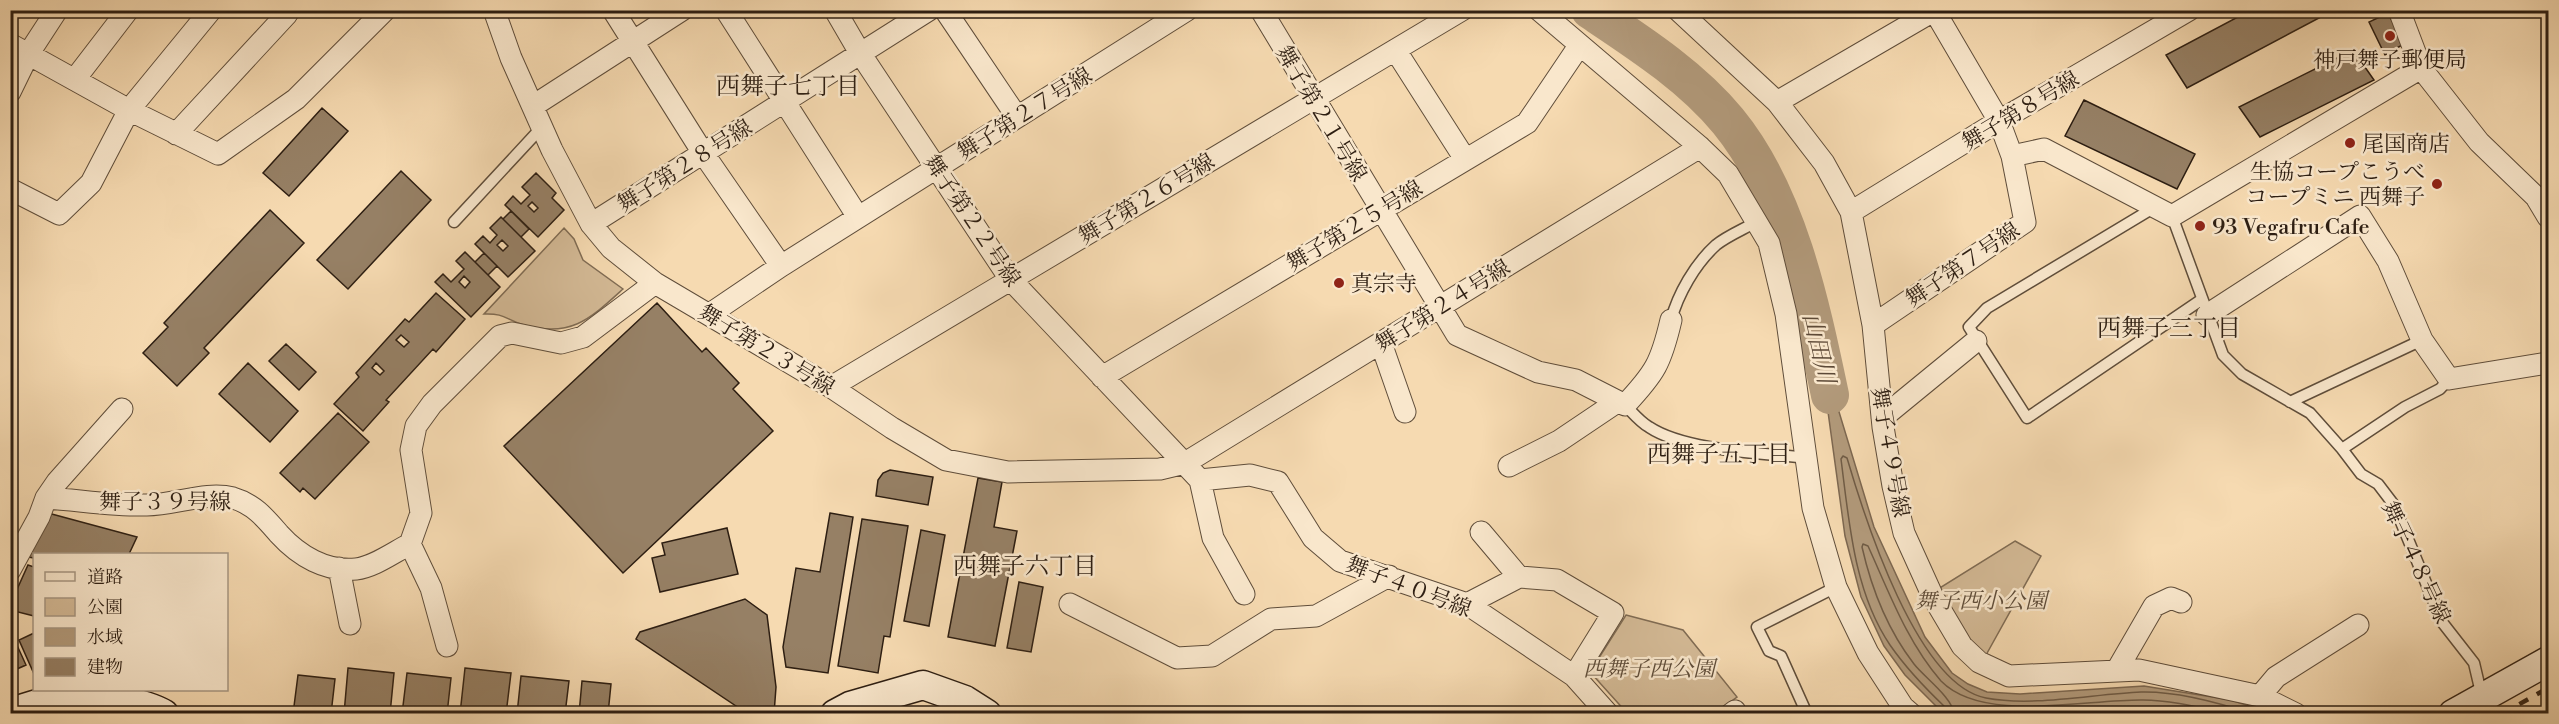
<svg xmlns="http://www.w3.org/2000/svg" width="2559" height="724" font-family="'Libre Bodoni','Noto Serif JP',serif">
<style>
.green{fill:#d4ba96;stroke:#806c54;stroke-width:1.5}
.water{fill:#b29a7b;stroke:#7d6851;stroke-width:1.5}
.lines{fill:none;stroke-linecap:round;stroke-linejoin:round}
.shore{stroke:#705c46;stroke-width:1.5}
.river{stroke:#b29a7b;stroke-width:38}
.building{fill:#968065;stroke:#2d1e12;stroke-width:1.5;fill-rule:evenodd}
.service-casing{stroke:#5f4d3a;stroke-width:13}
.minor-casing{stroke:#5f4d3a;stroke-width:23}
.secondary-casing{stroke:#2d1e12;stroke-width:31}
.service{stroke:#f9e7cc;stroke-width:10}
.minor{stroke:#f9e7cc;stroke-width:21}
.secondary{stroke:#f9e7cc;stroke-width:28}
.rail{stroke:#2d1e12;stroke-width:4.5;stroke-dasharray:10 10;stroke-linecap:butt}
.poi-dot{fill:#8f2418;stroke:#f9e7cc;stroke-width:2}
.labels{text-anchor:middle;stroke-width:5;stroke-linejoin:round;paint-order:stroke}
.poi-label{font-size:22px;fill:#2d1e12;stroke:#f9e7cc;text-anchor:start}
.street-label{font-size:22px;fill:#2d1e12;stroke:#f9e7cc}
.park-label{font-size:22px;font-style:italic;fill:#5f4d3a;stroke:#f9e7cc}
.neighbourhood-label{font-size:24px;fill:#2d1e12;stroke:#f9e7cc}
.water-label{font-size:24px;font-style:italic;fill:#5c4937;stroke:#f9e7cc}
</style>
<rect width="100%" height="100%" fill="#f6dab1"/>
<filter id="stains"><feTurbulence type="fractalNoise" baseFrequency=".00333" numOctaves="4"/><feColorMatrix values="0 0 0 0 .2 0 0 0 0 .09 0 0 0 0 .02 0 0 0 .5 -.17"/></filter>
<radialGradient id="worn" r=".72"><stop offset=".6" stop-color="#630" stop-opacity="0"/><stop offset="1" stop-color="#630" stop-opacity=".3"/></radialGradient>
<path class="green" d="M564,228L574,239L583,260L623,289C590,319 571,338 524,325C506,320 505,313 484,314Z
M2015,541L2041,556L1986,655L1967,643L1938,589Z
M1626,615L1683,630L1737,697L1715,713H1627L1590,672Z"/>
<path class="water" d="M1819,346L1874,527L1925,637L1952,673L1968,684L1987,692L2020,694L2144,686L2231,700L2270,713H1943L1905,675L1884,646L1861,597L1845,536Z"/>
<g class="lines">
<path class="shore" d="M1946,714L1945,707C1925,688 1906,668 1890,645C1854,592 1849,521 1841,459L1843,456L1847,458C1865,519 1917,685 1986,698C2033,707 2093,694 2141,692C2175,691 2220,703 2253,714
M1954,714C1953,698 1924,677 1914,664C1887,629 1872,591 1862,547L1863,544L1868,546C1889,592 1907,642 1941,681C1983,724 2086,699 2143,700C2171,700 2201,708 2228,714
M2070,714L2143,709L2180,714"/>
<path class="river" d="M1590,10C1638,42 1691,76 1728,121C1788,194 1811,305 1830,395"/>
</g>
<path class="building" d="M2251,10H2334L2187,88L2166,55Z
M2388,13L2404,44L2385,55L2369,22Z
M2353,50L2374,80L2260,137L2239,107Z
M2084,100L2195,154L2177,189L2065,136Z
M322,108L348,131L289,196L263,173Z
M401,171L431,200L348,289L317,260Z
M536,173L556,193L552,198L564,210L538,237L505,205L513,196L521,204L530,195L522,187ZM532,202L538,208L534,212L528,206Z
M270,210L304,243L204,348L209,353L177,386L143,353L168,327L164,323Z
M511,211L529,229L521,237L503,219Z
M501,217L535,251L508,277L475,244L483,236L490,243L497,235L490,228ZM502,240L508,246L503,251L497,245Z
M465,252L500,287L471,317L435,282L443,274L451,282L464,269L456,261ZM464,276L470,282L465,288L459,282Z
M484,253L497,266L488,275L475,262Z
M436,293L465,319L436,352L433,349L386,400L389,402L363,431L334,404L359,377L356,373L405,319L409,322ZM401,335L409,342L404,347L396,340ZM376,363L384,371L380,375L372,368Z
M657,303L702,352L706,348L739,383L733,389L773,431L623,573L504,446Z
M286,344L316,372L299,390L269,361Z
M248,363L298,411L270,442L219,394Z
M338,413L369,442L315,499L303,488L300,492L280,473Z
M890,470L933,477L928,505L876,496L878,480L883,473Z
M978,478L1002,482L994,527L1017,531L995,646L948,637Z
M48,513L137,537L129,554H34V558L28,557Z
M830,513L853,517L828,673L786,667L783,647L796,568L820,572Z
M862,519L908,526L890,637L884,636L878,673L838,666Z
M727,528L738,574L660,592L652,558L665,555L662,543Z
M921,530L945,535L929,626L904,621Z
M28,565L34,567V616L10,610V605Z
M1019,582L1043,587L1031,652L1007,648Z
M745,599L767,615L776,687L774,714H748L636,639L640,632Z
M10,630L26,665L10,672Z
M34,633V674L19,640Z
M348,668L394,673L390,714H344Z
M465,668L511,673L506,714H460Z
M407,673L451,678L447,714H402Z
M298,675L335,679L331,714H293Z
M521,676L569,681L565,714H517Z
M582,681L611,684L608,714H579Z
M879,707L932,714H878Z"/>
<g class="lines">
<defs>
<path id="service" d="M2155,207L1987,308L1969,327L2027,418L2201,300
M2172,216L2223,355L2242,374L2310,413L2342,449L2361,474L2378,484L2394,505L2442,622L2474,663L2482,697
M454,222L542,127
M1671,320C1678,294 1695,264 1716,245C1727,236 1744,229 1756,222
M2290,402L2422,340
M1625,405C1632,412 1640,422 1649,427C1685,451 1763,453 1807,458
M2342,449L2405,407L2440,389L2449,379
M1807,714L1781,656L1769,651L1757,627L1836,587"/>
<path id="minor" d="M494,10L511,58L552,150L591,224L611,248L655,283L831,387L892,428L946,460L1008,472L1160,469L1185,463L1700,147
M613,10L703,153L781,266
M726,10L858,217
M835,10L860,53L1010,279L1200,480L1250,475L1278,482L1313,538L1340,561L1467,604L1574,676L1608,714
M945,10L1017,117
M1261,10L1457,335L1538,372L1576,380L1625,405C1655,373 1661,363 1671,320
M1539,10L1700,147L1728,174L1769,243L1786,314L1813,508L1836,587L1868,653L1903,707L1911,714
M1678,10L1777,102L1824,163L1851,212L1873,325L1883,427L1893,486L1904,533L1933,597L1962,646L1979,662L2009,676L2139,670L2260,696L2296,714
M2399,10L2421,68L2479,142L2536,197L2548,217
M10,44L129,110L218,154L296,99L385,10
M1396,51L1465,159
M75,79L128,10
M10,92L29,53L57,10
M1777,102L1935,10
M533,106L682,10
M176,134L287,14
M2012,156L2044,149L2172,216L2421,68
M10,189L59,214L91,183L129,110L211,10
M1851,212L1999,121L2189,10
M591,224L929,10
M710,314L781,266L1187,10
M2207,315L2360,216L2388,261L2422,340L2449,379L2548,363
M1873,325L2025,222L2012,156L1999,121L1934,10
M1381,343L1405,412
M1102,377L1527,123L1579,46
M831,387L1462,10
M1882,418L1976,341
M1509,466L1559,441L1617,402
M1200,480L1213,538L1244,594
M46,498C79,500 114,506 147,505C175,505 206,491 233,498C254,504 266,519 279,534C299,556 326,572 356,569C374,567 394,552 410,544L421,513L411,450L416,426L432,404L500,336L512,333L561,343L583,337L655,283
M1481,532L1519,577
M410,544L431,588L447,646
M339,568L350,624
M10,570L39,517L46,498L57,482L122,409
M1070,604L1177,658L1212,656L1271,619L1316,616L1389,576
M1467,604L1519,577L1557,580L1613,613L1574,676
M2117,670L2154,606L2171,598L2181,602
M2260,696L2276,677L2358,625
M1731,714L1735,711"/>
<path id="secondary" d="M10,712C30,707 49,699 69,696C89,692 146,703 164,714
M835,714L850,706L923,685L965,700L987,714
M2453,714L2548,661"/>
</defs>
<use href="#service" class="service-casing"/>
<use href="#minor" class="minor-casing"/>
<use href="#secondary" class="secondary-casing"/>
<use href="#service" class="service"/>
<use href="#minor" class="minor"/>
<use href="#secondary" class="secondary"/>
<path class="rail" d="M2502,714L2548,688
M2526,714L2548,701"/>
</g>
<g class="poi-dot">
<circle cx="2390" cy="36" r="6"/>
<circle cx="2350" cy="143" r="6"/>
<circle cx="2437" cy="184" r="6"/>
<circle cx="2200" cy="226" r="6"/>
<circle cx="1339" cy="283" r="6"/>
</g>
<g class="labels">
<g class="poi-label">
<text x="2390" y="67" text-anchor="middle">神戸舞子郵便局</text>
<text x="2362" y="151">尾国商店</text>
<text x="2425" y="179" text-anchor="end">生協コープこうべ<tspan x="2425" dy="25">コープミニ 西舞子</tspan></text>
<text x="2212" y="234">93 Vegafru Cafe</text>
<text x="1351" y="291">真宗寺</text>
</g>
<g class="street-label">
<text transform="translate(2020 110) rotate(-31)" y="8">舞子第８号線</text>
<text transform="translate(1024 113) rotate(-32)" y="8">舞子第２７号線</text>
<text transform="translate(1322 113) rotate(59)" y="8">舞子第２１号線</text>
<text transform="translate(684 165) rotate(-32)" y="8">舞子第２８号線</text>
<text transform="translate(1146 198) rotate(-31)" y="8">舞子第２６号線</text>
<text transform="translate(973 220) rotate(56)" y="8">舞子第２２号線</text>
<text transform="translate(1354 225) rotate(-31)" y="8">舞子第２５号線</text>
<text transform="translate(1962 264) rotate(-34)" y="8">舞子第７号線</text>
<text transform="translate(1442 305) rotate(-32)" y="8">舞子第２４号線</text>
<text transform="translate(767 349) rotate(31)" y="8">舞子第２３号線</text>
<text transform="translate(1891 452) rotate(80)" y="8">舞子４９号線</text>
<text x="165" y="509">舞子３９号線</text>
<text transform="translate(2417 562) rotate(65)" y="8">舞子４８号線</text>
<text transform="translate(1409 586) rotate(21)" y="8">舞子４０号線</text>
</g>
<g class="park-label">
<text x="1981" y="608">舞子西小公園</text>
<text x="1649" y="676">西舞子西公園</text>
</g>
<g class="neighbourhood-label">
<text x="788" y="94">西舞子七丁目</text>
<text x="2169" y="336">西舞子三丁目</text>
<text x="1719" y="462">西舞子五丁目</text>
<text x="1025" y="574">西舞子六丁目</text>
</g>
<g class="water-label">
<text transform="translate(1819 348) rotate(77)" y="8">山田川</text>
</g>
</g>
<rect width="2559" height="724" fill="none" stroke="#f6dab1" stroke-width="36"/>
<rect x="12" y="12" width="2535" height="700" fill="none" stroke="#2d1e12" stroke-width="3"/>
<rect x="18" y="18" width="2523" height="688" fill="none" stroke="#2d1e12" stroke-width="1.5"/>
<rect x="33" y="553" width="195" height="138" fill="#f9e7cc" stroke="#a79782" stroke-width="1.5"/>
<rect x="45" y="572" width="30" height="9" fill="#f9e7cc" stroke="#a79782" stroke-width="1.5"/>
<text x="87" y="583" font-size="18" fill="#2d1e12">道路</text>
<rect x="45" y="598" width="30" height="18" fill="#d4ba96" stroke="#a79782" stroke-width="1.5"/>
<text x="87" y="613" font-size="18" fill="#2d1e12">公園</text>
<rect x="45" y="628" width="30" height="18" fill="#b29a7b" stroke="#a79782" stroke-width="1.5"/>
<text x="87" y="643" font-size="18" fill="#2d1e12">水域</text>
<rect x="45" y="658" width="30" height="18" fill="#968065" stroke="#a79782" stroke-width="1.5"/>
<text x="87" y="673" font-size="18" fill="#2d1e12">建物</text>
<rect width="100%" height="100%" filter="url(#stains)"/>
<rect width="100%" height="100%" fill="url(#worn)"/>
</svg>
